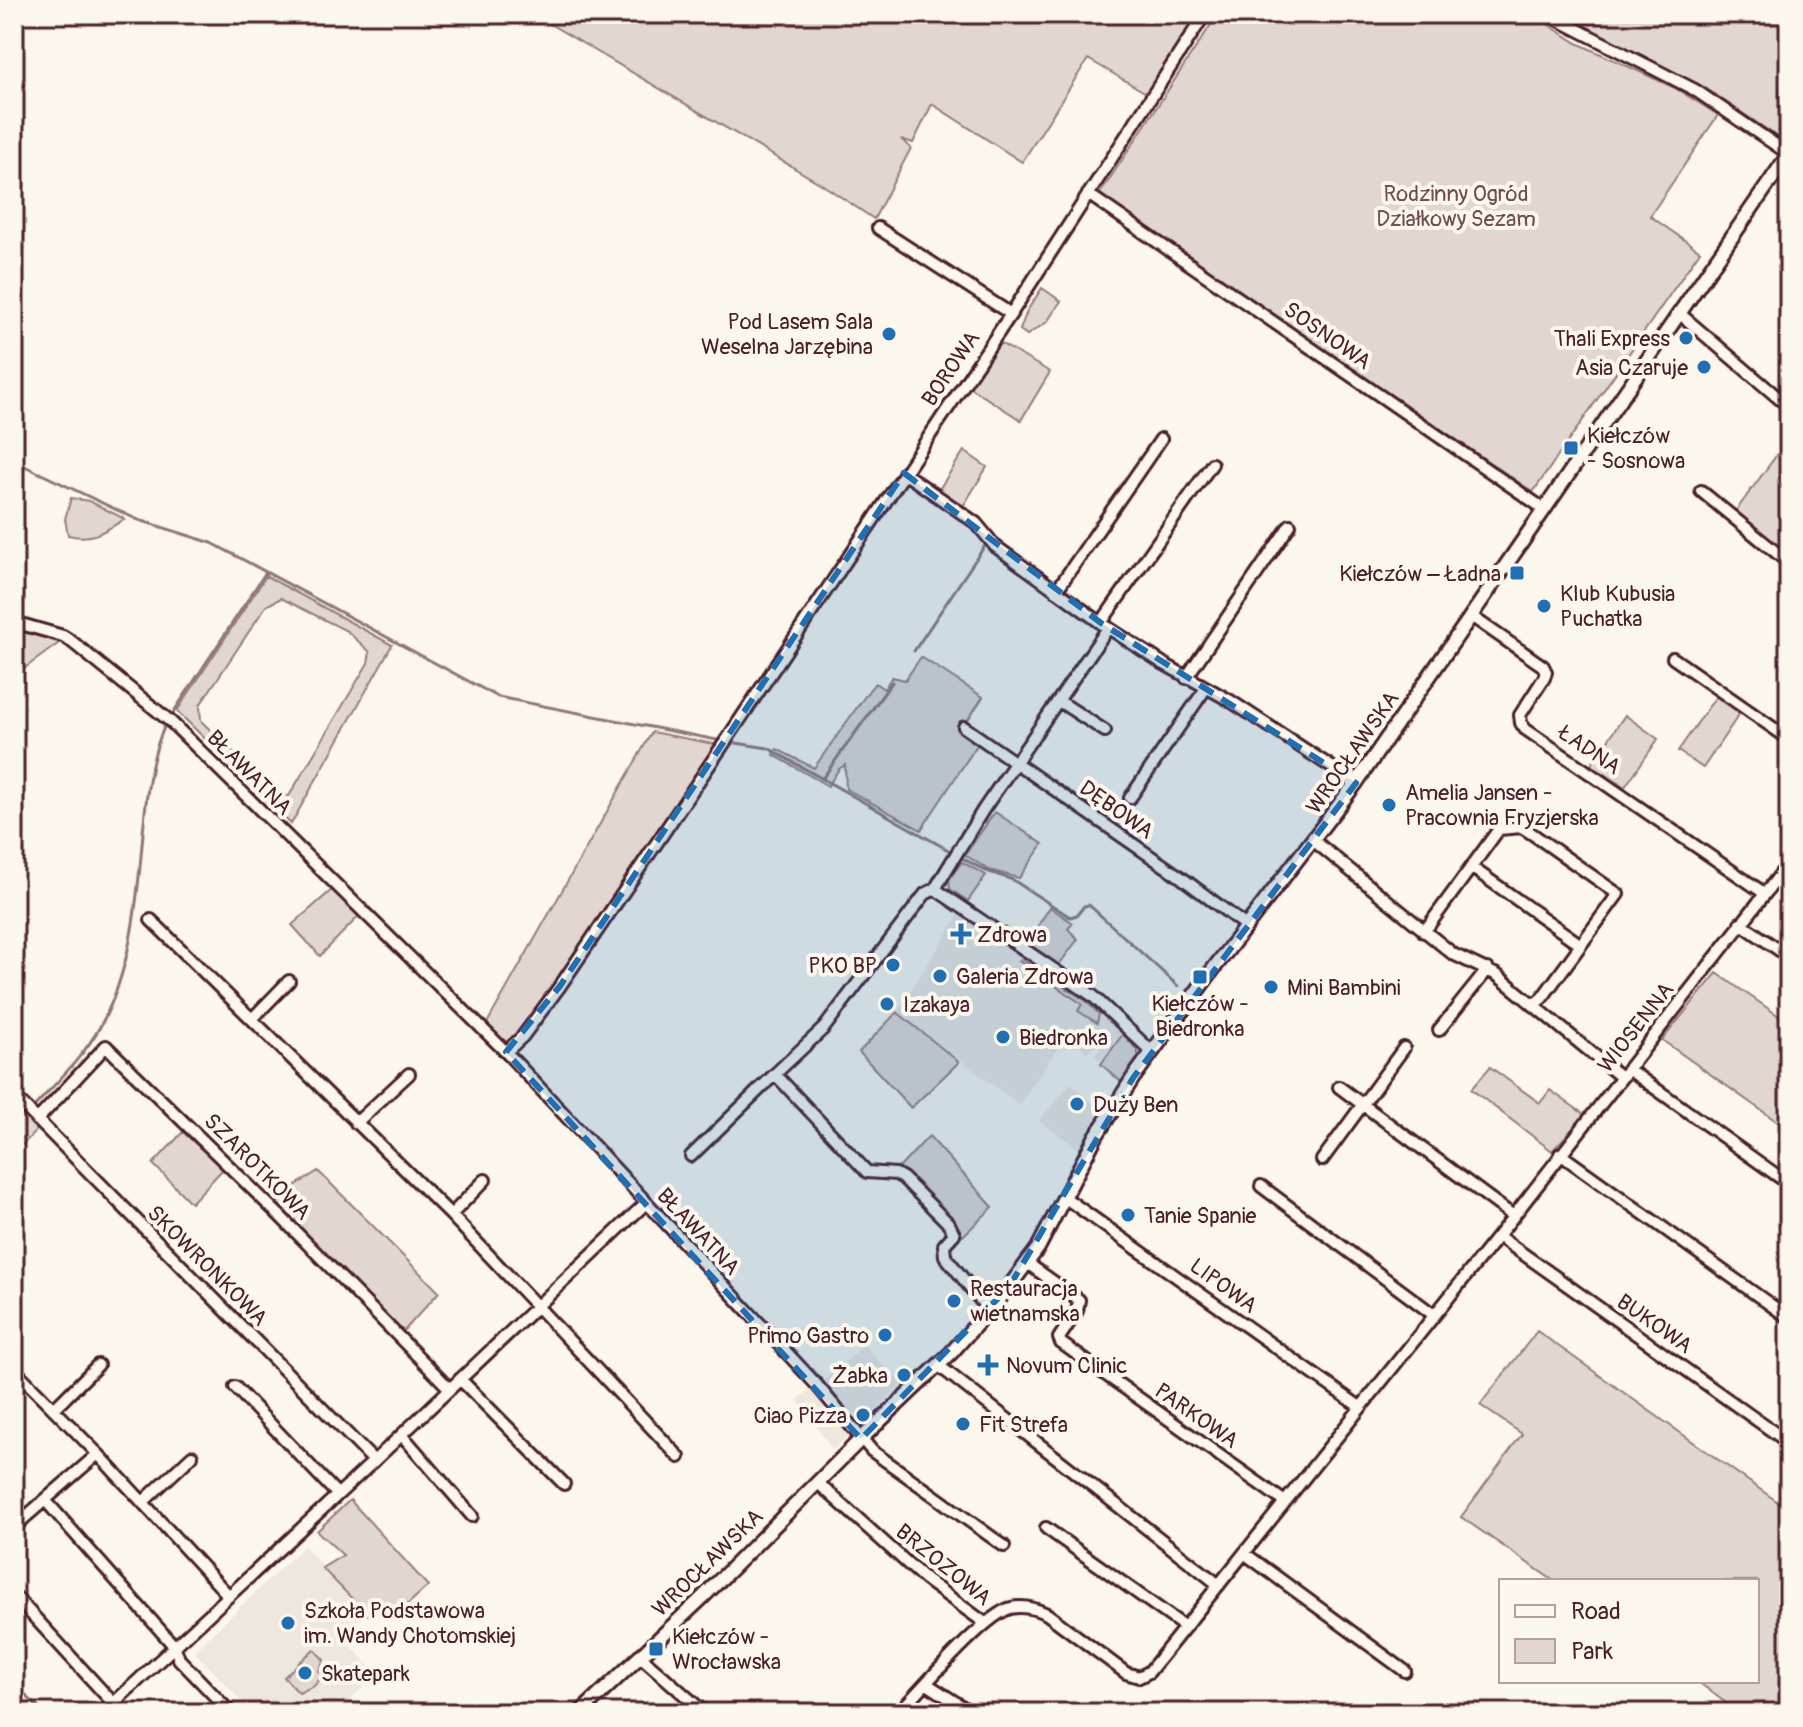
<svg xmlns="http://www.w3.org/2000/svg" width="1803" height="1727" font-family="Pangolin,sans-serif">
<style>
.built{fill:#eee7de}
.green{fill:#e2d7d0;stroke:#967b7e;stroke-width:2;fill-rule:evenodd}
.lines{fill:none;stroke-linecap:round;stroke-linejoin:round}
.stream{stroke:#907477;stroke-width:3}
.minor-casing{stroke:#4a1f2b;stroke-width:16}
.tertiary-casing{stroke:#4a1f2b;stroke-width:18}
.minor{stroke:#fbf7ec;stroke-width:10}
.tertiary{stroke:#fbf7ec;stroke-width:12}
.marked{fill:#1f6fb2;fill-opacity:0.2;stroke:#1f6fb2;stroke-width:6;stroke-dasharray:16 10;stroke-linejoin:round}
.poi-dot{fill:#1f6fb2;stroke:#fbf7ec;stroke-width:3}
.labels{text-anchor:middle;stroke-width:8;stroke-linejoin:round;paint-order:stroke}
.park-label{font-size:22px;fill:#704d54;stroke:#fbf7ec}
.poi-label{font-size:22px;fill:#4a1f2b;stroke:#fbf7ec;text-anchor:start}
.street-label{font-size:22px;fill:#4a1f2b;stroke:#fbf7ec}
</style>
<rect width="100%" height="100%" fill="#fbf7ec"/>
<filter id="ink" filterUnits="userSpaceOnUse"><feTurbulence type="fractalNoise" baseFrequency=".0125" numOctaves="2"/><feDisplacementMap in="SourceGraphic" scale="16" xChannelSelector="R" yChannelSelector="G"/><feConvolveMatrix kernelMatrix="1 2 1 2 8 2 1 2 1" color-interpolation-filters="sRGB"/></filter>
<g filter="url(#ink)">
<path class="built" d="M960,913L1086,997L1101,1010L1113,1027L1123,1034L1102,1062L1094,1056L1112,1028L1088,1053L1067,1035L1019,1105L897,1012Z
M1071,1083L1100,1109L1079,1149L1039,1121Z
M864,1345L901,1384L859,1427L820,1384Z
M814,1386L854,1430L833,1450L797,1400Z
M304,1546L368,1615L337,1631L377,1674L336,1713H253L194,1651Z"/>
<path class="green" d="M533,14H1199L1148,94L1088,59L1022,162L932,104L913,143L901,139L911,148L874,219L823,185Z
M1218,14H1532L1577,43L1675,88L1718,115L1650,216L1700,251L1533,492L1099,195Z
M1557,14H1789V133L1784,141L1704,87Z
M1042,288L1061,301L1047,322L1027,335L1020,330L1027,311Z
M1000,343L1050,372L1021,420L969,387Z
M1789,438V555L1735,512Z
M964,451L987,467L962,508L938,491Z
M71,498L89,501L125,519C105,531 92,541 68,535L65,519Z
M266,576L392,645L291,824L177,711ZM281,598L347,631L370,652L368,663L289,796L278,795L201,721L200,705L266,606Z
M14,630L59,641V643L14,676Z
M921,657L983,697L961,730L979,742L921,830L846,789L845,765L839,769L828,786L774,755L777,749L814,768L870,689L875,683L884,689L892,677L905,680Z
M1717,695L1740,713L1703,768L1678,751Z
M1625,715L1658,739L1625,787L1591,765Z
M652,732L719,745L525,1028L505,1044L486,1025Z
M995,812L1043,844L1019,878L989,870L965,855Z
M962,862L986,875L968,901L950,889L949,879Z
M334,888L360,915L320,956L292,925Z
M1050,907L1073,923L1068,929L1078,939L1058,966L1026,945Z
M1021,959L1086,1001L1099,1014L1097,1023L1078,1011L1082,1004L1019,961Z
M1717,973L1789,1023V1130L1662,1040Z
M897,1012L959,1062L911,1108L859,1052Z
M1123,1034L1138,1051V1057L1121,1082L1101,1064Z
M1490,1067L1540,1103L1550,1090L1585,1115L1552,1151L1471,1089Z
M14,1107L37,1130L14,1153Z
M183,1132L223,1169L191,1203L153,1164Z
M929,1136L993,1207L963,1236L955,1224L899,1168Z
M318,1171L439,1292L402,1333L275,1206L287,1191Z
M1537,1331L1789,1510V1713H1739L1697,1681H1757V1581H1554L1461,1517L1522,1434L1480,1405Z
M350,1500L428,1586L397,1614L385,1602L368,1615L322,1568L343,1555L317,1531Z
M314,1649L324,1660L319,1671L324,1675L314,1686L299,1693L284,1677Z"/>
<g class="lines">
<path class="stream" d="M14,461L136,519L212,543L498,697L722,741
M914,651L986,544
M171,716L266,572
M730,742L768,748L950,851
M822,779L892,682
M962,858L984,870L1013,880L1070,917L1077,915L1084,906L1089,905L1178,986
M33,1108C57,1082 86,1054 102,1023C129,972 136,912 141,856C145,813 147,764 165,725
M14,1684L44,1713"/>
<defs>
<path id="minor" d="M1547,14L1695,90L1789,154
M1088,194L1544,509
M878,228L1011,314
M1679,313L1789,407
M904,473L976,523L995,546L1101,623L1164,664L1229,700L1356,783
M1701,491L1789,563
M1056,591L1161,439
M1471,616L1543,666L1546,672L1544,678L1520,715L1521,723L1525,729L1764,893
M14,622L63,636L71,641L171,722L506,1052L816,1384L872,1451L1004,1546
M1101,623L1212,464
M1673,658L1789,739
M1186,678L1290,525
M1059,701L1105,731
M964,727L1182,878L1246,926
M1130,798L1206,688
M1313,840L1453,954L1497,975L1621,1077
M1471,867L1581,945
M935,889L1093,996L1152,1052
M151,920L451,1215L679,1457
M1740,923L1789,957
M1424,932L1499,829L1522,827L1531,833L1618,894L1542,998L1533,1005
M252,1019L289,981
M1439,1030L1488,969
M506,1052L523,1036L560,986L725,742L1011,314L1205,14
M1628,1069L1789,1184
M775,1074L824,1028L925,894L935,889L983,810L1108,628
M1339,1087L1512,1215
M14,1096L374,1461
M37,1120L106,1046L281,1217L450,1389
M356,1123L409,1074
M1560,1154L1789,1318
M691,1156L775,1074L867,1172L896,1174L903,1178L949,1224L954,1234L944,1245L945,1256L989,1311
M1322,1160L1404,1048
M1261,1186L1434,1315
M1064,1197L1360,1407
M451,1215L485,1180
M1498,1236L1789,1443
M1027,1263L1079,1300L1077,1311L1059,1338L1061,1343L1285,1502
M938,1365L1219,1585
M14,1369L98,1454L229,1596
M460,1379L564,1484
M235,1387L337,1494
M54,1409L98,1365
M402,1435L472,1516
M817,1482L926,1580L985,1623
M45,1500L98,1454
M143,1502L192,1456
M14,1527L45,1500L175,1647L179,1659L231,1713
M1046,1528L1185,1627
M1244,1553L1405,1671
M14,1595L113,1703
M639,1655L705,1713
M927,1684L972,1713
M103,1713L374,1461L646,1203
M898,1713C921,1690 985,1614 1011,1608C1024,1605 1035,1608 1047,1614L1126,1673L1139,1677L1149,1672L1498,1236L1789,863"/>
<path id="tertiary" d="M580,1713L703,1597L861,1439L951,1353L1009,1287L1038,1248L1096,1136L1133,1078L1214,968L1356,783L1789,154"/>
</defs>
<use href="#minor" class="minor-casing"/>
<use href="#tertiary" class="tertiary-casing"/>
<use href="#minor" class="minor"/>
<use href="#tertiary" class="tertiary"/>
</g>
</g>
<path class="marked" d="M904,473L1101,623L1356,783L1133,1078L1009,1287L861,1439L506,1052L560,986Z"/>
<g class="poi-dot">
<circle cx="889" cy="334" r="8"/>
<circle cx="1686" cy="338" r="8"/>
<circle cx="1704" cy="367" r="8"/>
<rect x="1563" y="440" width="16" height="16" rx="4"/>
<rect x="1509" y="565" width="16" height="16" rx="4"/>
<circle cx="1544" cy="606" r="8"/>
<circle cx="1389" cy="805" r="8"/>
<path d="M957 922h8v8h8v8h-8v8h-8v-8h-8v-8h8z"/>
<circle cx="893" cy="965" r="8"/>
<circle cx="940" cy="976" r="8"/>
<rect x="1192" y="969" width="16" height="16" rx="4"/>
<circle cx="1271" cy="987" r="8"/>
<circle cx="887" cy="1004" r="8"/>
<circle cx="1003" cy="1037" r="8"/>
<circle cx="1077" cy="1104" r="8"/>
<circle cx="1128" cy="1215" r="8"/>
<circle cx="954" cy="1301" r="8"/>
<circle cx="885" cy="1335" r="8"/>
<path d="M984 1353h8v8h8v8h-8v8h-8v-8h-8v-8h8z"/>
<circle cx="904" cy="1375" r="8"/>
<circle cx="863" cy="1415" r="8"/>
<circle cx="963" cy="1424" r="8"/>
<circle cx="288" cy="1623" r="8"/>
<rect x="648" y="1641" width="16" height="16" rx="4"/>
<circle cx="305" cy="1673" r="8"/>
</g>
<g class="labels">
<g class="park-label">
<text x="1456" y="201">Rodzinny Ogród<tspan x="1456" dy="25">Działkowy Sezam</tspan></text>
</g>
<g class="poi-label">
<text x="873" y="329" text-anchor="end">Pod Lasem Sala<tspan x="873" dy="25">Weselna Jarzębina</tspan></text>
<text x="1670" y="346" text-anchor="end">Thali Express</text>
<text x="1688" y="375" text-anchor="end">Asia Czaruje</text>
<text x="1587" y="443">Kiełczów<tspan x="1587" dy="25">- Sosnowa</tspan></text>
<text x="1501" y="581" text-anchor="end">Kiełczów – Ładna</text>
<text x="1560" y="601">Klub Kubusia<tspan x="1560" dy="25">Puchatka</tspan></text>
<text x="1405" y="800">Amelia Jansen -<tspan x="1405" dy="25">Pracownia Fryzjerska</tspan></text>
<text x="977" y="942">Zdrowa</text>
<text x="877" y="973" text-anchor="end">PKO BP</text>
<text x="956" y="984">Galeria Zdrowa</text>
<text x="1287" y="995">Mini Bambini</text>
<text x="1200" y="1011" text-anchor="middle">Kiełczów -<tspan x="1200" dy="25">Biedronka</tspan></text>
<text x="903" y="1012">Izakaya</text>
<text x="1019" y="1045">Biedronka</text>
<text x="1093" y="1112">Duży Ben</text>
<text x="1144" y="1223">Tanie Spanie</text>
<text x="970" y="1296">Restauracja<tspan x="970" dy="25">wietnamska</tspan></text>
<text x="869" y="1343" text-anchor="end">Primo Gastro</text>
<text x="1006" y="1373">Novum Clinic</text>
<text x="888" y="1383" text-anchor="end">Żabka</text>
<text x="847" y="1423" text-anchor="end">Ciao Pizza</text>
<text x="979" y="1432">Fit Strefa</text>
<text x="304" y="1618">Szkoła Podstawowa<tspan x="304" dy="25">im. Wandy Chotomskiej</tspan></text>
<text x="672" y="1644">Kiełczów -<tspan x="672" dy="25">Wrocławska</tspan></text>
<text x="321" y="1681">Skatepark</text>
</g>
<g class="street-label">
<text transform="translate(1328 335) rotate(35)" y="8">SOSNOWA</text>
<text transform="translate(950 368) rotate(-56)" y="8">BOROWA</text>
<text transform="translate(1590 749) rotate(34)" y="8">ŁADNA</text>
<text transform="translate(1352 752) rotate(-55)" y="8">WROCŁAWSKA</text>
<text transform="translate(250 772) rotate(45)" y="8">BŁAWATNA</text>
<text transform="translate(1117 809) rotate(35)" y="8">DĘBOWA</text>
<text transform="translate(1635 1027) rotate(-52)" y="8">WIOSENNA</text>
<text transform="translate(258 1166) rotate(45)" y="8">SZAROTKOWA</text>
<text transform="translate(699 1231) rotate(47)" y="8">BŁAWATNA</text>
<text transform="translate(208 1265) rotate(45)" y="8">SKOWRONKOWA</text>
<text transform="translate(1224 1285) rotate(36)" y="8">LIPOWA</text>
<text transform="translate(1655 1323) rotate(35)" y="8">BUKOWA</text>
<text transform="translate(1197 1415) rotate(35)" y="8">PARKOWA</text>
<text transform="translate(707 1562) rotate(-44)" y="8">WROCŁAWSKA</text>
<text transform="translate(944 1564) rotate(39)" y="8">BRZOZOWA</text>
</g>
</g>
<rect width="1803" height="1727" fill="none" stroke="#fbf7ec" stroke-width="48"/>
<rect x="24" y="24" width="1755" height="1679" fill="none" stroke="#4a1f2b" stroke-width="3" filter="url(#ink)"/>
<rect x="1499" y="1579" width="260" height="104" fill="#fbf7ec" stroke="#b4a19f" stroke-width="2"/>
<rect x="1515" y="1605" width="40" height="12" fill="#fbf7ec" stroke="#b4a19f" stroke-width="2"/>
<text x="1571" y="1619" font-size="24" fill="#4a1f2b">Road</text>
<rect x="1515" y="1639" width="40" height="24" fill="#e2d7d0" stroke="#b4a19f" stroke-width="2"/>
<text x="1571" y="1659" font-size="24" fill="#4a1f2b">Park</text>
</svg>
